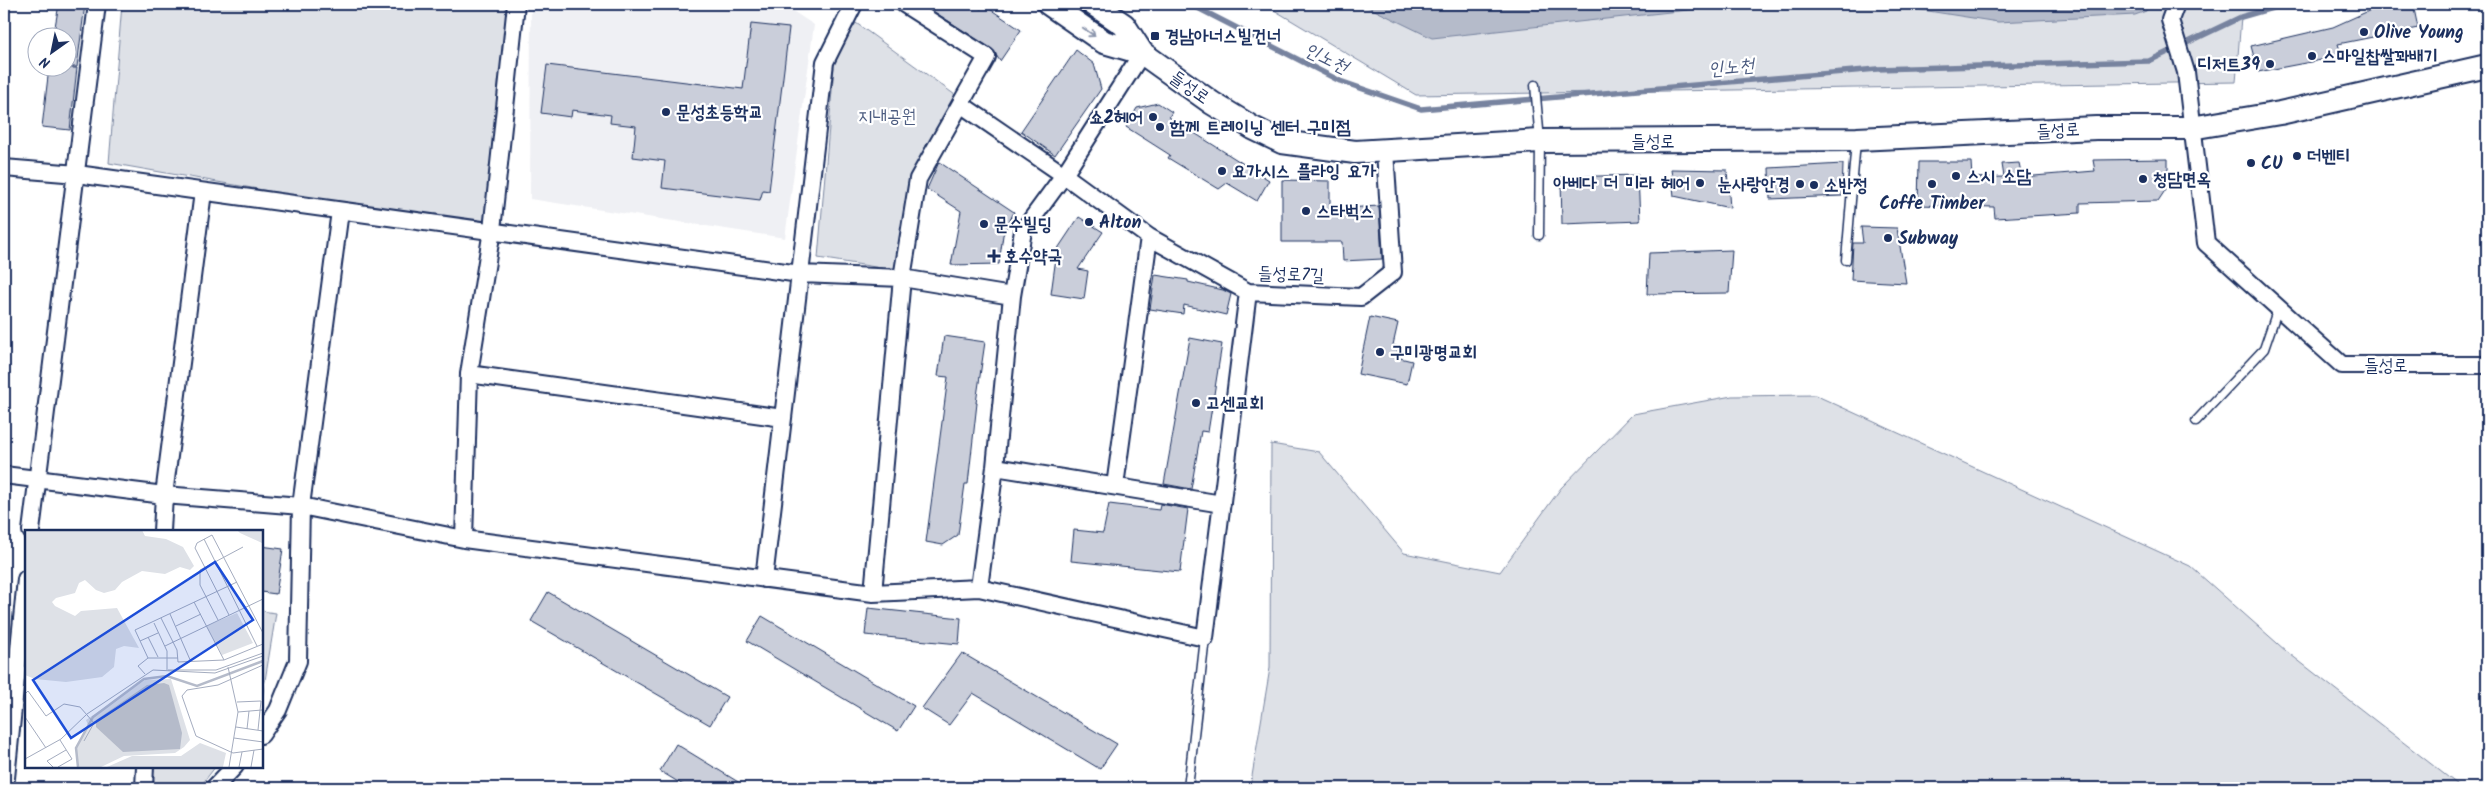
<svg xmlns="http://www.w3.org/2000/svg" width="2491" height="792" font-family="Kalam,'Poor Story',sans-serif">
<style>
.built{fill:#eff0f4}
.green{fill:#dee1e7;stroke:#7c88a2}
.water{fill:#b5bbca;stroke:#77839f}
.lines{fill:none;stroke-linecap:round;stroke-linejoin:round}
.stream{stroke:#77839f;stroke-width:5.5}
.building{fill:#caceda;stroke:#1b2f5e}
.lane-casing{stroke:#1b2f5e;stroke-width:11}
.street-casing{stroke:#1b2f5e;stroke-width:20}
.secondary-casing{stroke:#1b2f5e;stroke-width:26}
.lane{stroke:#fff;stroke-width:8}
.street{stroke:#fff;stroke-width:16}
.secondary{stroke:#fff;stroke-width:22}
.oneway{stroke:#8d97ae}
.poi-dot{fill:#1b2f5e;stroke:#fff;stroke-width:2}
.labels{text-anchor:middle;stroke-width:4.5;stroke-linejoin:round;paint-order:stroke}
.poi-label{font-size:18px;font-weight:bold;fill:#1b2f5e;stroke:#fff;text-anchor:start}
.street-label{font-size:18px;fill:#1b2f5e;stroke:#fff}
.park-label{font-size:18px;fill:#4c5c80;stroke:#fff}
.water-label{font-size:19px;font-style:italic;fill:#49597e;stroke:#fff}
.inset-river{fill:none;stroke:#b5bbca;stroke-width:2.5}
.inset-road{fill:none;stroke:#a4acbf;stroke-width:1}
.view{fill:#1d4ed8;fill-opacity:0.15;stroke:#1d4ed8;stroke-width:2.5}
.inset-edge{fill:none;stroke:#1b2f5e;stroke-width:2.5}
</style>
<rect width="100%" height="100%" fill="#fff"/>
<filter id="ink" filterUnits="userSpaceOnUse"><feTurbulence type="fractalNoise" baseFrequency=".02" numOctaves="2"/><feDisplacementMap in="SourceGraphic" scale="10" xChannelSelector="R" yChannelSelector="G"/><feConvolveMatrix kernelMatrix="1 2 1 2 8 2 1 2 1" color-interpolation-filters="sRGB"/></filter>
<g filter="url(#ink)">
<path class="built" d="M531,4H782L814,25L785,238L530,199Z"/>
<path class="green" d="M122,4H512L492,230L109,163Z
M1264,4H2286L2241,17L2236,82L1416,95Z
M856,23L962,100L916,178L901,271L818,258L835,55Z
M1815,395L2190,566L2286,651L2462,788H1250L1270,668L1271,444L1319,452L1404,553L1500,572L1561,488L1633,414L1732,396Z
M261,611L276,613L261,705Z
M150,766H216L199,788H147Z"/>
<path class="water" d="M1362,4H1743L1432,38Z
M1884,4H2150L2146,11L2135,15L1998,22Z"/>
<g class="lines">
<path class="stream" d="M1190,4L1340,81L1421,109L1877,69L2149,61L2241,17L2286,4"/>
</g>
<path class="building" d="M59,4H85L77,67H68V38H53Z
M922,4H973L981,9L984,5L1021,30L1000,61L992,49Z
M2384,4H2413L2418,28L2338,44L2342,56L2258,72L2251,46L2333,27Z
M751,24L789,28L769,191L763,190L760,200L662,188L665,161L633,157L636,126L610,123L611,115L572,110L571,117L541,113L547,65L743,89Z
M1076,50L1094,64L1101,89L1055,155L1021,131Z
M49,68H77L70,130L42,127Z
M1158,103L1172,112L1169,117L1269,180L1257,201L1227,183L1219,189L1168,158L1170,155L1126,127L1137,108Z
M2168,159V186L2158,201L2080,203V213L1995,218L1994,207L1918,205L1919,162H1971L1972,178L2004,177L2002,164L2019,163L2022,177L2095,171L2093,160Z
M939,162L1014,212L1003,235L999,264L951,265L961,211L927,189Z
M1843,164L1842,196L1770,199L1769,168Z
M1671,169L1727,170L1730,208L1674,196Z
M1638,175L1640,221L1562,224L1561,177Z
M1282,180L1330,181V209L1379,206L1382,259L1343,261L1342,242H1282Z
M1079,217L1103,232L1078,269L1088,271L1084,299L1051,294L1057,250Z
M1861,227L1897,228L1906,283L1851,280L1853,243H1863Z
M1732,250L1729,293L1647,294L1649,253Z
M1155,275L1188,280V282L1223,290L1231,294L1226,315L1184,305L1183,314L1150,309Z
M1370,317L1398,323L1393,345L1399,347L1396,357L1412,361L1407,384L1358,374Z
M944,336L985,342L976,403H977L968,484H965L958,535L943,545L926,542L948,377L938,376Z
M1190,338L1222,344L1208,432L1201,431L1191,489L1164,484Z
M1109,504L1159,510L1160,504L1188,509L1180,572L1071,561L1074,530L1103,533Z
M261,546L283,549L276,594L261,592Z
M548,592L727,697L710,725L531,621Z
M868,608L961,618L959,644L865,635Z
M762,616L914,706L898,731L747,641Z
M962,653L1117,744L1100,769L973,693L949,725L922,708Z
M676,744L748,788H688L660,771Z"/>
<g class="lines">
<defs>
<path id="lane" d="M1535,85L1540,141L1539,235
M1846,260L1856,141
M2196,421L2264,349L2278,308
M1188,788L1205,638"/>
<path id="street" d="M2176,4L2170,20L2186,72L2206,243L2342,365H2487
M962,105L1064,175L1149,237L1248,292L1361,297L1393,272L1385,151
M4,168L77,174L800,274L902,278L1012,296
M469,374L783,418
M995,467L1222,504
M4,475L164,495L301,506L464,539L873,593L979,588L1205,638L1248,292
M1115,486L1149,237
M31,531L97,4
M162,531L164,495L203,192
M464,539L469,374L492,230L516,4
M764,579L825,62L854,4
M979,588L995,467L1012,296L1023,231L1064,175L1142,53
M873,593L902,278L918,179L987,57L904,4
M261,735L278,710L298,661L301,506L340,211
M5,788L26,579
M144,788L145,766
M214,788L235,766"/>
<path id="secondary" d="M1049,4L1104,42L1142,53L1212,103L1253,128L1282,142L1355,152L1540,141L1857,139L2096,128H2191L2280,113L2487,66
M1093,4L1124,25L1142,53"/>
</defs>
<use href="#lane" class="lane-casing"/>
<use href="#street" class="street-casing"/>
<use href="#secondary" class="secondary-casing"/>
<use href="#lane" class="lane"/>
<use href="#street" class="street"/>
<use href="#secondary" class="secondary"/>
</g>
<defs><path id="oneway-shaft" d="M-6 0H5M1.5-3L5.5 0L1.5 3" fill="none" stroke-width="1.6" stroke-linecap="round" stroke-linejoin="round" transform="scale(1.25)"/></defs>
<use class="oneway" href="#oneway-shaft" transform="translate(1089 32) rotate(35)"/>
</g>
<g class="poi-dot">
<circle cx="2364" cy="32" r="5"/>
<rect x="1150" y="31" width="10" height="10" rx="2.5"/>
<circle cx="2312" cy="56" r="5"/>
<circle cx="2270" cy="64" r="5"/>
<circle cx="666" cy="112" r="5"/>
<circle cx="1153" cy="117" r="5"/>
<circle cx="1160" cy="127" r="5"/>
<circle cx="2297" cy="156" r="5"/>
<circle cx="2251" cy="163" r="5"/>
<circle cx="1222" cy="171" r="5"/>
<circle cx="1956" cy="176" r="5"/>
<circle cx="2143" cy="179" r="5"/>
<circle cx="1700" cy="183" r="5"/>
<circle cx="1800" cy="184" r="5"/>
<circle cx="1932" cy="184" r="5"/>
<circle cx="1814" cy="185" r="5"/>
<circle cx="1306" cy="211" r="5"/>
<circle cx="1089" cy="222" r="5"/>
<circle cx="984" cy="224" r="5"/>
<circle cx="1888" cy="238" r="5"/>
<path d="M991.5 248.5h5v5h5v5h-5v5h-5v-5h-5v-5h5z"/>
<circle cx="1380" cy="352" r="5"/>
<circle cx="1196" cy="403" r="5"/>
</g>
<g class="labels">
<g class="poi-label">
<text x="2374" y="38">Olive Young</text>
<text x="1165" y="42">경남아너스빌건너</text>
<text x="2322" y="62">스마일찹쌀꽈배기</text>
<text x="2260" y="70" text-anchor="end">디저트39</text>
<text x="676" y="118">문성초등학교</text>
<text x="1143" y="123" text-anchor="end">쇼2헤어</text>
<text x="1170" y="133">함께 트레이닝 센터 구미점</text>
<text x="2307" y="162">더벤티</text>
<text x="2261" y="169">CU</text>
<text x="1232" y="177">요가시스 플라잉 요가</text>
<text x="1966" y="182">스시 소담</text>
<text x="2153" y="185">청담면옥</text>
<text x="1690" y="189" text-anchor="end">아베다 더 미라 헤어</text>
<text x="1790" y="190" text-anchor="end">눈사랑안경</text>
<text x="1824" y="191">소반정</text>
<text x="1932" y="209" text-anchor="middle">Coffe Timber</text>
<text x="1316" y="217">스타벅스</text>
<text x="1099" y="228">Alton</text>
<text x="994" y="230">문수빌딩</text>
<text x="1898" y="244">Subway</text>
<text x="1004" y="262">호수약국</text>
<text x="1390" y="358">구미광명교회</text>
<text x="1206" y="409">고센교회</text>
</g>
<g class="street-label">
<text transform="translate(1190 87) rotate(35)" y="6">들성로</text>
<text transform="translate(2058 130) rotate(-3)" y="6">들성로</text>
<text x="1653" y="147">들성로</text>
<text transform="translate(1291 274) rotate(2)" y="6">들성로7길</text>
<text x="2386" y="371">들성로</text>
</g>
<g class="park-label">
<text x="887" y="122">지내공원</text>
</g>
<g class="water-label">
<text transform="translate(1327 57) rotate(26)" y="7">인노천</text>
<text transform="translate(1731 66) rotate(-5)" y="7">인노천</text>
</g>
</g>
<g transform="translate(25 530)">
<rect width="238" height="238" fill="#fff"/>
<path d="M0,0H117L120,6L141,9L158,17L169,36L165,40L155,37L140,44L117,41L97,52L90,60L79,63L71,60L60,50L54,53L50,63L31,68L27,72L30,76L50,86L56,81L92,78L114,118L99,116L91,119L89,137L77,147L41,152L10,149L0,145ZM212,0H237V13L215,3ZM212,83L228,113L197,125L181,96ZM146,149L165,210L159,217L150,223L99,226L76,237H54L51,218L63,195L61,190L120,150ZM175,213L201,223L198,237H82L107,226H156Z" fill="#dee1e7"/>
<path d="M139,153L144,155L157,203L155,219L98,222L71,197V190L122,155Z" fill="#b5bbca"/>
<path class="inset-river" d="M53,237L51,218L68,187L119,149L142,146L172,156L238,131"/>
<path class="inset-road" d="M179,9L232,116M169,72L199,130L238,114M145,84L166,132M204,85L170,18L172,13L187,5L238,103M136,88L152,120L153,132L199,130M193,90L175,55V40L218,17M129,93L142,121V140M151,96L176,84M123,107L133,127M115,111L133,103M140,116L238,69M123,128L110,100L212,52M238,135L193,155L162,160L157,166L171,206L208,223L238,219M203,137L213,182L204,237M143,140H191L238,123M120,144L113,136L123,128H153M0,164L3,161L21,186L39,174L55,177L69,193L59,211M212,172L236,171M213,182L237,180M0,187L21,218M211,197L238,201M222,199L224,181M233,200L236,171M209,208L238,212M0,229L36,209L62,184L128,140L190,143L238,126M28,237L22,231L41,220M33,237L47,229L35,210M214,237L217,222M226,237L229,220"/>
<path class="view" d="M190,32L228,90L46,208L8,150Z"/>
<rect width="238" height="238" class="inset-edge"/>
</g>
<rect width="2491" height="792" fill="none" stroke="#fff" stroke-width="20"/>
<rect x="10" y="10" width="2471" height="772" fill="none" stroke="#1b2f5e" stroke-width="2" filter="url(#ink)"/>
<g transform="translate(52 52) rotate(213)"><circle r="24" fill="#ffffff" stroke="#a4acbf"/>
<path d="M0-4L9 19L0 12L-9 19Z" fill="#1b2f5e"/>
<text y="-8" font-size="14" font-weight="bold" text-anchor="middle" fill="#1b2f5e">N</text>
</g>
</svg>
